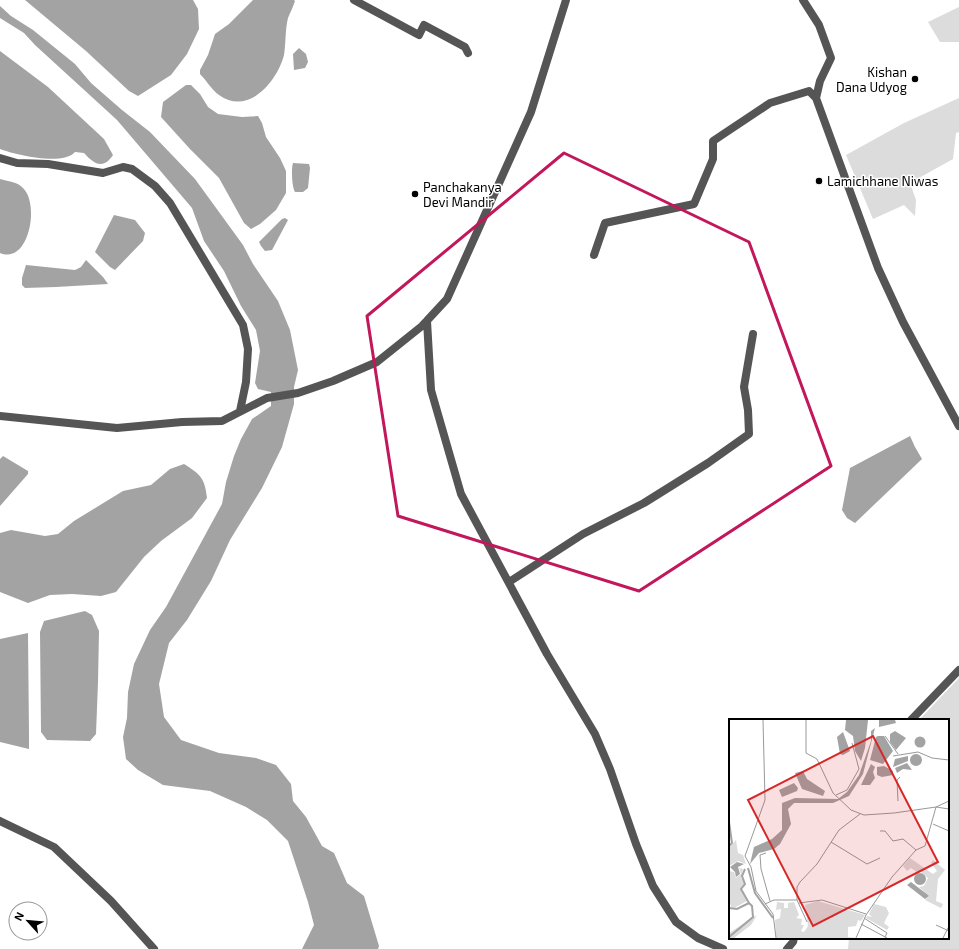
<svg xmlns="http://www.w3.org/2000/svg" width="959" height="949" font-family="'Exo 2',sans-serif">
<style>
.green{fill:#dcdcdc}
.water{fill:#a3a3a3}
.lines{fill:none;stroke-linecap:round;stroke-linejoin:round}
.minor{stroke:#555;stroke-width:8}
.marked{fill:none;stroke:#c2185b;stroke-width:3;stroke-linejoin:round}
.poi-dot{fill:#000;stroke:#fff;stroke-width:1.5}
.labels{text-anchor:middle;stroke-width:3;stroke-linejoin:round;paint-order:stroke}
.poi-label{font-size:13px;fill:#000;stroke:#fff;text-anchor:start}
.inset-river{fill:none;stroke:#a3a3a3;stroke-width:2}
.inset-road{fill:none;stroke:#999;stroke-width:1}
.view{fill:#d62828;fill-opacity:0.15;stroke:#d62828;stroke-width:2}
.inset-edge{fill:none;stroke:#000;stroke-width:2}
</style>
<rect width="100%" height="100%" fill="#fff"/>
<path class="green" d="M959,7V42H940L928,22Z
M959,98V132L956,133L953,159L910,183L916,200L915,216L904,205L873,219L846,155L904,123Z
M959,678V949H848L849,938H948V720H919Z"/>
<path class="water" d="M25,0H193L198,9L199,29L187,54L171,75L138,96L129,91L86,51Z
M253,0H294L295,1C293,7 290,13 288,18C285,30 286,43 284,55C277,82 248,116 219,95C212,90 206,80 200,74V70L208,55L215,34L229,24Z
M0,6L11,16L33,30L75,64L91,83L122,110L150,132L195,179L243,245L253,264L278,301L290,330L298,370L294,387V404L282,447L262,488L230,540L211,581L187,620L169,643L159,684L164,717L181,740L219,753L256,758L276,765L291,784L293,801L306,817L322,846L334,853L347,883L364,896L379,946L378,949H302L314,925L308,902L288,841L267,820L246,807L210,791L163,785L138,770L126,759L123,737L127,718L128,692L134,664L150,630L166,607L222,504L226,482L234,456L241,439L252,419L271,406V392L258,389L255,383L260,351L256,330L241,306L224,271L204,241L192,208L117,120L35,45L24,33L0,18Z
M299,48L306,54L308,62L305,68L294,70L293,54Z
M0,51L48,87L104,139L113,155C103,170 94,164 84,153L75,152C63,166 16,155 0,149Z
M186,85H191L200,94L208,107L218,114L242,117L258,116L262,123L266,137L280,158L286,171V193L276,210L260,224L251,229L244,223L219,178L190,149L161,117L163,102Z
M293,163L309,164L310,168L308,188L303,192H295C292,187 291,169 293,163Z
M0,179C7,181 18,182 23,188C40,204 29,265 0,253Z
M114,215L135,220L145,233L143,241L115,270L110,267L95,252Z
M285,218L288,220L272,250L265,251L261,246L259,242L282,219Z
M86,260L103,277L108,284L56,287L25,288L22,285V278L26,265L75,270L81,267Z
M910,436L915,447L922,459L855,523L847,518L842,510L850,468Z
M3,456L28,471V474L0,506V512V459Z
M184,464C200,474 205,478 207,498L192,518L161,541L144,557L116,592L101,596L72,594L50,595L28,603L0,592V533L11,530L45,536L58,534L74,521L123,491L151,485L170,469Z
M85,611L92,615L99,631L98,682L96,734L90,741L47,740L41,732L40,632L44,621Z
M28,633L29,735V749L0,742V639Z"/>
<g class="lines">
<path class="minor" d="M354,0L419,35L424,25L465,47L468,53
M803,0L819,25L831,58L820,81L816,98L878,268L903,322L959,426
M0,158L17,163L48,164L103,173L123,167L132,169L155,186L170,203L243,325L248,349L246,382L240,411
M594,255L605,223L694,204L713,159V141L770,103L809,91L816,98
M427,321L431,390L461,494L547,654L595,734L610,769L636,844L653,886L676,922L698,938L723,949
M0,416L117,428L182,422L222,421L267,398L298,393L333,381L377,362L422,326L447,299L531,112L566,0
M509,582L583,534L644,503L708,463L749,434L748,410L744,387L753,334
M911,720L959,670
M0,821L54,847L111,901L154,949
M787,949L793,942L794,938"/>
</g>
<path class="marked" d="M564,153L749,242L831,466L639,591L398,516L367,316Z"/>
<g class="poi-dot">
<circle cx="915" cy="79" r="4"/>
<circle cx="819" cy="181" r="4"/>
<circle cx="415" cy="194" r="4"/>
</g>
<g class="labels">
<g class="poi-label">
<text x="907" y="77" text-anchor="end">Kishan<tspan x="907" dy="15">Dana Udyog</tspan></text>
<text x="827" y="186">Lamichhane Niwas</text>
<text x="423" y="192">Panchakanya<tspan x="423" dy="15">Devi Mandir</tspan></text>
</g>
</g>
<g transform="translate(729 719)">
<rect width="220" height="220" fill="#fff"/>
<path d="M7,121L9,134L14,136L17,145L9,142L0,147V129ZM181,139L204,155L208,152L202,144L204,141L216,151L209,160L207,182L214,185L212,189L196,181L200,177L190,168L195,167L199,159L191,152L188,153L182,149L178,152L174,147ZM10,149L14,150L12,159L16,164L12,172L18,182L5,189L2,188L0,181V152L5,153L7,159L12,155ZM89,182L136,196L132,202L129,201L127,207L119,208V218L126,219H47L46,201L51,199L52,190L47,191L48,183L55,184V189H59V184L65,183L70,196L67,199L73,200L72,206H75L72,212L75,213L79,207L76,186ZM145,185L157,188L160,194L155,204L160,208L158,211L137,199L138,197L143,198L140,195ZM28,196L22,206L5,219H0V214Z" fill="#dcdcdc"/>
<path d="M117,1H139L136,29L132,42L126,32L124,17L116,11ZM150,1H166L167,4L150,8ZM146,9L134,55L120,77L104,84H65L59,90L62,105L51,125L45,130L30,134L21,145L25,128L43,120L53,111V84L66,79L109,80L118,73L130,56L142,22V12ZM166,12L177,19L167,31L161,23V15ZM114,13L121,32L114,36L111,35L108,18ZM149,17H155L164,32L154,45L141,41L147,18ZM185.5 23a5.5 5.5 0 1 1 11 0a5.5 5.5 0 1 1-11 0ZM181 41a6 6 0 1 1 12 0a6 6 0 1 1-12 0ZM179,37V42L164,48L166,40ZM178,44L183,51L174,50L168,54L166,49ZM142,45L146,48L144,53L146,59L141,66H132ZM155,47L164,52V56L153,58L148,56V48ZM74,52L78,60L96,72L94,77L73,70L66,54ZM65,64L69,69L68,72L53,78L50,71ZM8,143L15,145L9,148L11,155L7,158L6,153L1,148ZM185 160a6 6 0 1 1 12 0a6 6 0 1 1-12 0ZM182,163L199,176L200,177L196,180L178,166Z" fill="#a3a3a3"/>
<path class="inset-river" d="M0,103L3,124L0,127M19,149L26,174L44,199M0,189L8,190L20,184L12,170L16,165L13,157L16,150M0,218L24,198L23,187L20,184"/>
<path class="inset-road" d="M34,1L36,81L16,137L22,148L27,172L44,195L47,219M77,1V34L88,40L104,74L122,91L135,96L165,94L207,88L220,82M156,17L169,35M164,37L189,33L203,39L220,41M107,76L118,71L130,50L123,24M169,82L168,61L171,58M204,105L220,112M151,112H156L164,122L174,120L187,131M102,123L138,145L151,139M37,134L31,136L32,150L41,182M68,181L78,203M70,184L93,181L137,195M36,185L45,181H68V168L71,163L88,145L110,111L131,95M135,199L158,214L156,218M132,205L158,219M207,206L220,212M127,219L137,196L163,158L187,131L196,127L207,88L220,90M214,219L220,207"/>
<path class="view" d="M144,17L209,143L84,207L19,81Z"/>
<rect width="220" height="220" class="inset-edge"/>
</g>
<g transform="translate(28 921) rotate(297)"><circle r="19" fill="#ffffff" stroke="#999999"/>
<path d="M0-3L7 15L0 10L-7 15Z" fill="#000000"/>
<text y="-6" font-size="11" font-weight="bold" text-anchor="middle" fill="#000000">N</text>
</g>
</svg>
